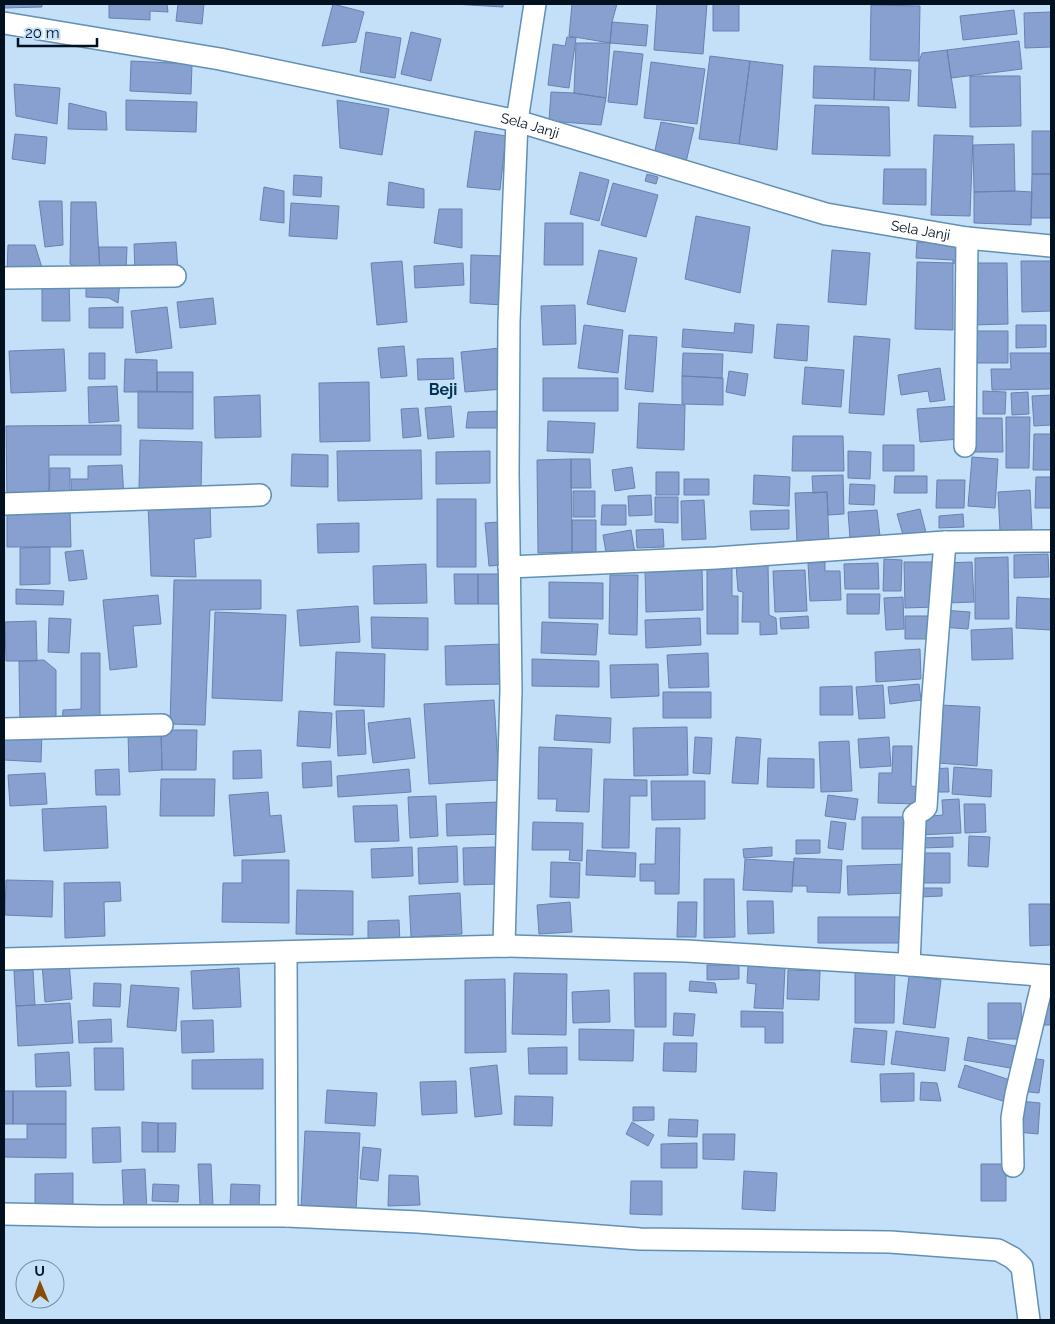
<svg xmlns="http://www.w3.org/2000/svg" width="1055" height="1324" font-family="Raleway,sans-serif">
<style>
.building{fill:#87a0cf;stroke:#6981af}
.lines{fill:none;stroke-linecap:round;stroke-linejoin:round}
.street-casing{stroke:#6190b4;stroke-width:24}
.street{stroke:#fff;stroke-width:21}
.labels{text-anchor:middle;stroke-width:5;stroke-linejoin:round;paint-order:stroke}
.street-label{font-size:14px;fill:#01111f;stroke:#c3e0f8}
.quarter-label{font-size:16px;font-weight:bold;fill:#013454;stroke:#c3e0f8}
</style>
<rect width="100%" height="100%" fill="#c3e0f8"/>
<path class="building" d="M4,4H42V7L4,8Z
M109,4H167L168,12L150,11V20L109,18Z
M178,4H204L202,24L176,21Z
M333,4L364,12L356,42L322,46Z
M453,4H503V7Z
M572,4H617L612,22L610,43L569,36Z
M657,4H707L703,54L654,50Z
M713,4H739V31H713Z
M871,5L920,6L919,61L870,60Z
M1014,10L1017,34L963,40L960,16Z
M1051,12V47L1025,48L1024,13Z
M612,22L648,25L646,46L610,43Z
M366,32L401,38L395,78L360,72Z
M411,32L441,39L431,81L401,74Z
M567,37L576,38L569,88L548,85L553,44L565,46Z
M1019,41L1022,69L951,78L947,50Z
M576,43H610L606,98L574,93Z
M947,50L956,108L918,106L919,61L922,53Z
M614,51L643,54L637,105L608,102Z
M710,56L750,61L739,144L699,139Z
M131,61L192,64L191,94L130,91Z
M750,61L783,65L777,150L739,144Z
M651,62L705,69L697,124L644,118Z
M814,66L875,68L874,100L813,98Z
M875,68L911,70L909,101L874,100Z
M970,76H1020L1021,126L970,127Z
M14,84L60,88L57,124L16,116Z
M551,92L574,93L606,98L601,125L549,121Z
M126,100L197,102L196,132L126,130Z
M337,100L389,109L382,155L340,148Z
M69,103L106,112L107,130L68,129Z
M815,105L889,107L890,156L812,154Z
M661,122L694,128L686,162L654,155Z
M475,131L506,136L500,190L467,187Z
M1032,131H1051V174H1032Z
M15,134L47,137L45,164L12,159Z
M934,135L973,136L970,216L931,215Z
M1014,144L1015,191L974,192L973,145Z
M884,169H926V205L883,204Z
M580,172L609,180L599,221L570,214Z
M647,174L658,177L656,184L645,181Z
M1032,174H1051V218H1031Z
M294,175L322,177L321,197L293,195Z
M389,182L424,189V208L387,205Z
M613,183L658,195L646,237L601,225Z
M264,187L284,191V223L260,220Z
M1015,191L1032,192L1031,225L974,223V192Z
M39,201H62L63,245L45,247Z
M71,202H96L100,275L70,264Z
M291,203L339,206L337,239L289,236Z
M439,209H462V248L434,243Z
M696,216L750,227L740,293L685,279Z
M545,223H583V265H544Z
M176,242L178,271L135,273L134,244Z
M917,242L962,244L961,264L953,263V260L916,258Z
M8,245H35L44,274L7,273Z
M99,247H127L126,272L100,275Z
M599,250L637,258L625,312L587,304Z
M832,250L870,253L866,305L828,302Z
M471,255L504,256L502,305L470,303Z
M402,261L407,322L377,325L371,263Z
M1021,261H1051V311L1022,312Z
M917,262L953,263V330L915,329Z
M463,263L464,285L415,288L414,266Z
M971,263H1007L1008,324L972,325Z
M86,279L120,281L118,303L109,298L86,297Z
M69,281L70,321H42V285Z
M213,298L216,324L180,328L177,302Z
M575,305L576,344L543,345L541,306Z
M123,307V328H89V308Z
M167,307L172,348L136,353L131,311Z
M735,323L754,325L752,353L682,347L683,329L734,333Z
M777,324L809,326L807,361L774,358Z
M584,325L623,330L618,373L578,368Z
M1016,325H1046V347L1016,348Z
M970,331H1008V363H970Z
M629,335L657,337L653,392L625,389Z
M854,336L890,339L884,415L849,413Z
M404,346L407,376L381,378L378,348Z
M500,348L504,389L465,392L461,352Z
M64,349L66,391L11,393L9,351Z
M89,353H105V379H89Z
M683,353L723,354L722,378L682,376Z
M1010,353H1051V389L992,390L991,369H1011Z
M453,358L454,379L418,380L417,359Z
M125,359L157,360V392H124Z
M805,367L844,370L841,407L802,404Z
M940,368L945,400L930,402L928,391L901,395L898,375Z
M729,371L748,374L745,396L726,392Z
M157,372H193V392H157Z
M682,376L723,378V405L682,404Z
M543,378H618V411H543Z
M369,382L370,441L320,442L319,383Z
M117,386L119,421L89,423L88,387Z
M138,391L193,392V429L138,428Z
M983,391L1006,392L1005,414H983Z
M1028,392L1029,414L1012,415L1011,393Z
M260,395L261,437L215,438L214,397Z
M1051,395V425L1034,426L1032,396Z
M639,403L685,405L684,450L637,448Z
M451,406L454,437L428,439L425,408Z
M957,406L960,439L920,442L917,409Z
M418,408L421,436L403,438L401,409Z
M501,411V428H466L468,412Z
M1006,417H1030L1029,468H1006Z
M974,418H1002L1003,452H975Z
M548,421L595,423L593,453L547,451Z
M121,425V455H49V500H7L6,426Z
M1034,434H1051V470H1033Z
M793,436H843L844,471H792Z
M140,440L202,442L201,490L139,488Z
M883,445H914V471H883Z
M421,450L422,499L338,501L337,451Z
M490,451V483L436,484V452Z
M848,451L871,452L870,479L848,478Z
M292,454L328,455V487L291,486Z
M972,457L998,459L995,508L968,506Z
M571,459L572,552L538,553L537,460Z
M571,459H590L591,488H571Z
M122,465L124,498L72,499L71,479H88V466Z
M632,467L635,488L615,491L612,470Z
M50,468H70V500H49Z
M656,472H679V495H656Z
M754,475L790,477L789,506L753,504Z
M843,475L844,514L828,515L827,492L813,493L812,476Z
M895,476H927V493H894Z
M1036,477H1051V508H1035Z
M684,479H709V495H684Z
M937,480H965L964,508H936Z
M850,484L875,485L874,505L849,504Z
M1030,490L1032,530L1000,531L998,492Z
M573,491H595V517H573Z
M827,492L829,542L797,543L795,493Z
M651,495L652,515L629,516L628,496Z
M655,497H678V523L655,522Z
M437,499H476V567H437Z
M704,500L706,539L682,540L681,501Z
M210,502L211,537L194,539L196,577L151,576L148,504Z
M602,505H626V525H601Z
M920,509L927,536L905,542L897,514Z
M70,510L71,547H7V511Z
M789,510V529L751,530L750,511Z
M877,510L880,536L850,538L848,512Z
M963,514L964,527L939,528V516Z
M572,520H596V552H572Z
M499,522L503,565L489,566L485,523Z
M359,523V552L318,553L317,524Z
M663,529L664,547L637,548L636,530Z
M631,530L635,553L607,558L603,535Z
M50,547V584L20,585V548Z
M83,550L87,579L69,581L65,552Z
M1048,554L1049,577L1014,578V555Z
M1008,557L1009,619H975V558Z
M884,559L902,560L901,591H883Z
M825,562V571H840L841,600L810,601L808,563Z
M904,562H934L935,607L905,608Z
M972,562L974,602L947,603L945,563Z
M878,563L879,589H845L844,564Z
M426,564L427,603L374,604L373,566Z
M768,564L769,615L776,618L777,634L760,635V622H742L743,592L738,591L736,565Z
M707,566H732V596H738V634H707Z
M702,568L703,610L646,612L645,570Z
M805,570L807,611L775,612L773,571Z
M454,574H478V604H455Z
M478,574H502L503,604H478Z
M610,575H638L637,635L609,634Z
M174,580H261V609L210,610L205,725L170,724Z
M549,582L603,583V619L549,618Z
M16,589L64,591L63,605L16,604Z
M847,594H880L879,614H847Z
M158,595L161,624L133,626L137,667L110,670L103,600Z
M903,597L904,629L886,630L884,598Z
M1017,597L1051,599V630L1016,628Z
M358,606L360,642L300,646L297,610Z
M942,610L970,612L968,629L941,627Z
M215,612L286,615L282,701L212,698Z
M808,616L809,628L781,629L780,618Z
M905,616H932V639H905Z
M371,617L428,618V650L372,648Z
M49,618L71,619L69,653L48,652Z
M700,618L701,645L646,648L645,620Z
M36,621L37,661H6L5,622Z
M542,622L598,624L596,655L541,653Z
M1012,628L1013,659L972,660L971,630Z
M505,644L506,684L446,685L445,646Z
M920,649L921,679L876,682L875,652Z
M336,652L385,654L384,707L334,705Z
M81,653H100V725H62L63,710L81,709Z
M708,653L709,687L669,688L667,655Z
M532,659L599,661V687L532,686Z
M44,660L56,670V723L20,724L19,661Z
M658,664L659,696L611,698L610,665Z
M919,684L921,700L890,704L888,687Z
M883,685L885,718L859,719L856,687Z
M852,686L853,715H820V687Z
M663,692H711V718H663Z
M494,700L499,780L429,784L424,704Z
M941,705L980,707L977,766L938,763Z
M364,710L366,754L338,756L336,711Z
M299,711L332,713L330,748L297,746Z
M556,715L611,718L610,743L554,740Z
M410,718L415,758L373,763L368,723Z
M687,727L688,775L634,776L633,728Z
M161,730H197L196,770H162Z
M161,730L162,770L129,772L128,731Z
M4,731L42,732L41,762L4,760Z
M695,737L712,738L710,774L693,773Z
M736,737L761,739L758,784L732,783Z
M889,737L891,766L860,768L858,739Z
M849,741L852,791L821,792L819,742Z
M893,746H912L911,786L921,787V804L878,803L879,773H892Z
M539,747L592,749L589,812L556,811L557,799H538Z
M261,750L262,778L233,779V751Z
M768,758L814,759V788L767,787Z
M331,761L332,786L303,788L302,763Z
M954,767L992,770L991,797L952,794Z
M948,768L949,792H931L930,769Z
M119,769L120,795H96L95,770Z
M409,769L411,792L338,797L337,776Z
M45,773L47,804L10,806L8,775Z
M161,779H215L214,816H160Z
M604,779L647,780V796H630L629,848H602Z
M651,781H705V819L652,820Z
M268,792L270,816L281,815L285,852L234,856L229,795Z
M828,795L858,799L855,820L825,816Z
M436,796L438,836L410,838L408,797Z
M959,799L961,833L919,835V817L943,815L942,800Z
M500,802L502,834L447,836L446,804Z
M964,804H985L986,832L965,833Z
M397,805L399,841L355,842L353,806Z
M106,806L108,848L44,851L42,809Z
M862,817H909L908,849H862Z
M831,821L846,823L843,850L828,848Z
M533,822L583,823L582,861L569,860L570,850H532Z
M656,828H680L679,894H655V881H640V864H655Z
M969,836L990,837L988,867L968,866Z
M953,837V847L921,848V838Z
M796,840H820V853L796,854Z
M457,846L458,882L419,884L418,848Z
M412,847L413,876L372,878L371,849Z
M496,847L497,884L464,885L463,848Z
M772,847V856L744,858L743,849Z
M587,850L636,853L635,877L586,875Z
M921,853H950V883H921Z
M794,858L842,860L840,893L807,892V886H792Z
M745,859L794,862L792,892L743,890Z
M242,860H289V923L222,922L223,883H242Z
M551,862L580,863L579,898L550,897Z
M906,864L907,893L848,895L847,866Z
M704,879H734L735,937L704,938Z
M6,880L53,881L52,917L5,915Z
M120,882L121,901L104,902L105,936L65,938L64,883Z
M920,888H942V896L920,897Z
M297,890L353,891V935L296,934Z
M460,893L462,934L411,937L409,896Z
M747,901H773L774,933L748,934Z
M570,902L572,932L539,934L537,905Z
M678,902H697L696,937H677Z
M1029,904H1051V945L1030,946Z
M818,917H907V943H818Z
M399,920L400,943L368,944V921Z
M69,962L72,999L45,1002L42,964Z
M707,965H739V979L707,980Z
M748,966L785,968L783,1009L754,1008L756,984L747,983Z
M239,968L241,1007L193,1009L191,971Z
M33,970L35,1005L16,1006L14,971Z
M788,970L820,971L819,1000L787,999Z
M855,970H895L894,1023H855Z
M514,973L567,974L566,1035L512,1034Z
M634,973H666V1027H635Z
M909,976L941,980L935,1028L903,1024Z
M505,979L506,1052L465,1053V980Z
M690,981L715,983L717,993L689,991Z
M94,983L121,984L120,1007L93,1006Z
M131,985L179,988L176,1031L127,1027Z
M609,990L610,1022L573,1023L572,992Z
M1036,992H1051V1025H1037Z
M70,1003L73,1043L18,1046L16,1006Z
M988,1003H1021L1022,1039H988Z
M741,1011L783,1012V1043H765V1027H741Z
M674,1013L695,1014L693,1036L673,1035Z
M111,1019L112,1042L79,1043L78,1021Z
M213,1020L214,1052L182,1053L181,1021Z
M854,1028L887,1031L884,1065L851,1062Z
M579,1029L634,1030L633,1061L579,1060Z
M896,1031L949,1038L945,1071L891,1064Z
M968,1037L1021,1047L1016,1069L964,1060Z
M664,1043H697L696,1072L663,1071Z
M567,1047V1074H529L528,1048Z
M94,1048H123L124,1090H95Z
M69,1052L71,1086L36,1087L35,1054Z
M1025,1057L1044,1060L1039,1093L1020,1091Z
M263,1059V1089H192V1060Z
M497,1065L502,1114L475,1117L470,1068Z
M965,1065L1013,1081L1006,1102L958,1087Z
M914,1073V1101L881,1102L880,1074Z
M456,1081L457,1113L422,1115L420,1082Z
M921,1082L937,1083L941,1101L920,1100Z
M327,1090L377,1093L375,1126L325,1123Z
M4,1091H13V1124H4Z
M13,1091H66V1124H13Z
M515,1096L553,1097L552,1126L514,1125Z
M1020,1101L1040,1103L1038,1134L1017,1132Z
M633,1107H654V1120L633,1121Z
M669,1119L698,1120L697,1137L668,1136Z
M142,1122L158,1123V1152H142Z
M632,1122L654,1135L648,1146L626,1134Z
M158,1123H176L175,1152H158Z
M27,1124H66V1158L4,1157V1139H27Z
M120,1127L121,1162L93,1163L92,1128Z
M305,1131L360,1133L356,1210L301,1208Z
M703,1134H735L734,1160L703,1159Z
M697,1143V1168H661V1144Z
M363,1147L381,1149L378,1181L360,1179Z
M198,1164H211L213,1205H200Z
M981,1164H1006V1201H981Z
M145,1169L147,1212L124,1213L122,1170Z
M744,1171L777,1173L775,1211L742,1209Z
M73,1173V1206H35V1174Z
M389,1175L418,1176L420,1205L388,1206Z
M631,1181H662V1215L630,1214Z
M153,1184L179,1185L178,1202L152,1201Z
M231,1184L260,1185L259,1206L230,1205Z"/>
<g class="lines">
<defs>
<g id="street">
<path id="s1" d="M4,23L220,59L517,121L826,214L967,238L1051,246"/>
<path d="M4,278L175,276"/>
<path d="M965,446L967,238"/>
<path d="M4,504L260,495"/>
<path d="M509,567L716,558L945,542L1051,541"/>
<path d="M4,729L162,725"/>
<path d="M504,946L511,690L508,473L509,321L517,121L535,4"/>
<path d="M286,952L287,1216"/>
<path d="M4,959L504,946L686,951L898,964L1051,976"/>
<path d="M909,965L915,821L914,816C918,811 923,812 926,807L932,707L945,542"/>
<path d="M1013,1166L1012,1118L1016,1094L1044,976"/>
<path d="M4,1214L100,1216H287L418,1222L640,1239L890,1242L998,1250L1013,1258L1022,1267L1029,1320"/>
</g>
</defs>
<use href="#street" class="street-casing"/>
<use href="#street" class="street"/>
</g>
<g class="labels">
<g class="street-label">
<text dy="5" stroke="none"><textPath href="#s1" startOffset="536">Sela Janji</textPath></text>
<text dy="5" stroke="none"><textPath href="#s1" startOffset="941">Sela Janji</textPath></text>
</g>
<g class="quarter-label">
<text x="443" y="395">Beji</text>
</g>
</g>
<rect width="1055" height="1324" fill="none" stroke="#01111f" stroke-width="10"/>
<g transform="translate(40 1284) rotate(359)"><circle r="24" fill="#c3e0f8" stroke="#758da1"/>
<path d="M0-4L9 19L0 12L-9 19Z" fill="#884e05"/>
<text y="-8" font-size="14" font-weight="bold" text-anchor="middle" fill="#01111f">U</text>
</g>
<path d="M18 38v8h79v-8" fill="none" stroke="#01111f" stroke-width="2.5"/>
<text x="25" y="38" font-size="15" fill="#01111f" stroke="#c3e0f8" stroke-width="4" paint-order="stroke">20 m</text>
</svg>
